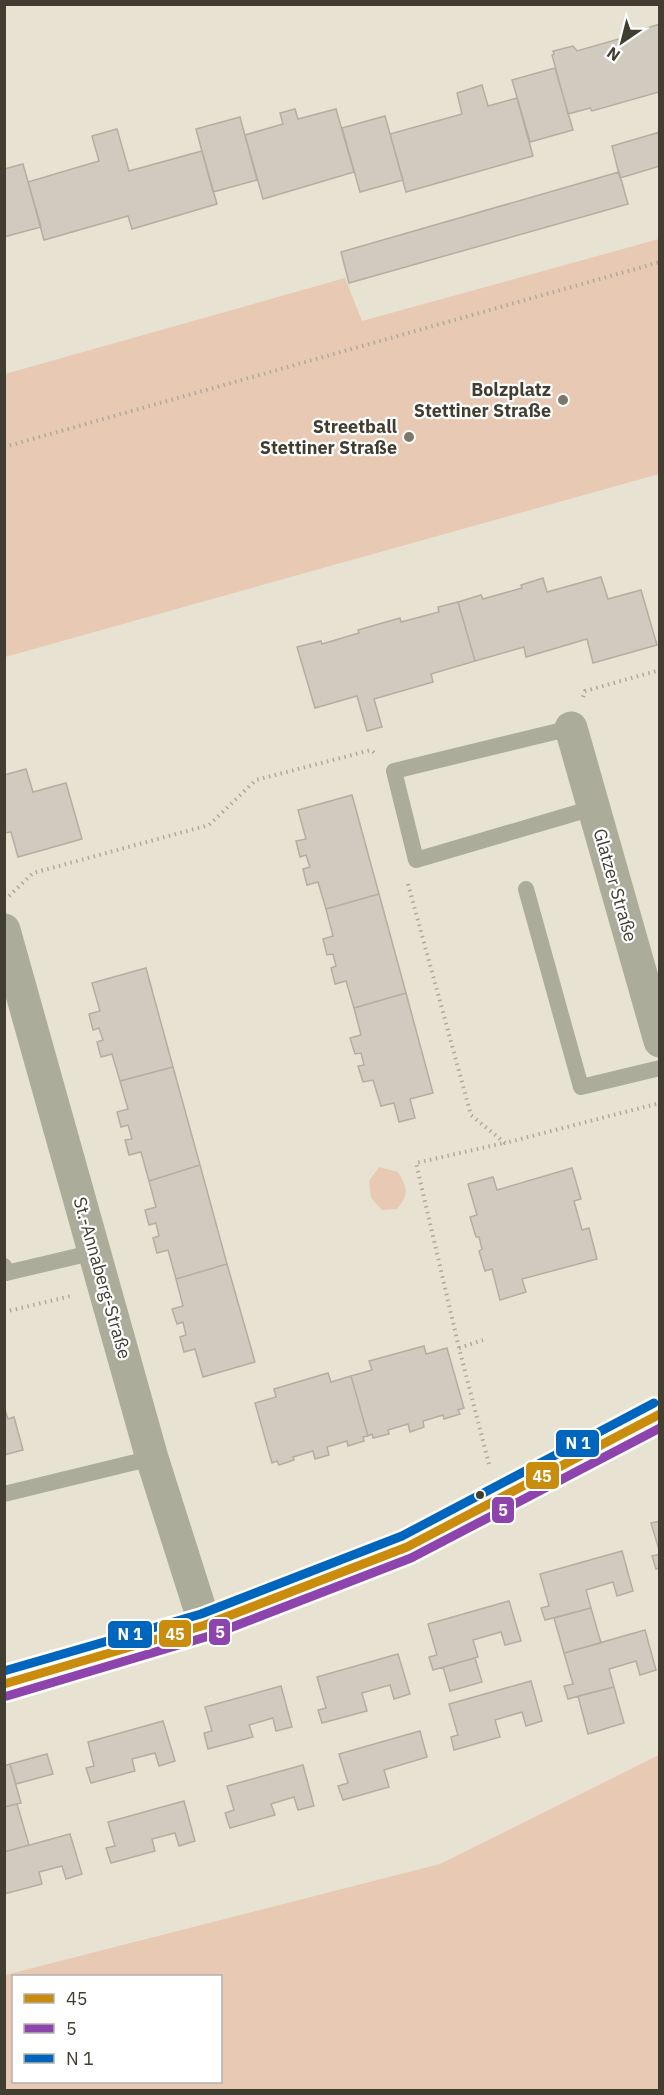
<svg xmlns="http://www.w3.org/2000/svg" width="664" height="2095" font-family="'IBM Plex Sans',sans-serif">
<style>
.green{fill:#e8c9b4;fill-rule:evenodd}
.building{fill:#d1cbbf;stroke:#b4ada2;stroke-width:1.5}
.lines{fill:none;stroke-linecap:round;stroke-linejoin:round}
.path{stroke:#acab9b;stroke-width:4;stroke-dasharray:1.5 4.5;stroke-linecap:butt}
.service{stroke:#acac9b;stroke-width:16}
.minor{stroke:#acac9b;stroke-width:33}
.bus-1-casing{stroke:#fff;stroke-width:14}
.bus-2-casing{stroke:#fff;stroke-width:14}
.bus-3-casing{stroke:#fff;stroke-width:14}
.bus-1{stroke:#ca8c0c;stroke-width:9}
.bus-2{stroke:#8e44ad;stroke-width:9}
.bus-3{stroke:#0065bd;stroke-width:9}
.poi-dot{fill:#7b7769;stroke:#fff;stroke-width:2}
.bus-dot{fill:#413d31;stroke:#fff;stroke-width:2}
.labels{text-anchor:middle;stroke-width:4.5;stroke-linejoin:round;paint-order:stroke}
.poi-label{font-size:18px;font-weight:bold;fill:#413d31;stroke:#fff;text-anchor:end}
.street-label{font-size:18px;fill:#413d31;stroke:#fff}
.line-badge{stroke:#fff;stroke-width:2}
.badge-label{font-size:16px;text-anchor:middle;font-weight:bold;fill:#fff}
</style>
<rect width="100%" height="100%" fill="#e8e2d2"/>
<path class="green" d="M659,239V474L5,657V374L345,278L362,321Z
M379,1167L398,1172C407,1188 410,1194 397,1209L382,1210L371,1198L369,1181Z
M659,1755V2090H5V1975L440,1864ZM220,1976V2082H14V1976Z"/>
<path class="building" d="M660,24L659,92L592,111L590,108L568,114L552,55L554,54L553,51L573,46L577,51L640,33V30Z
M555,68L573,130L530,142L512,80Z
M482,85L488,106L517,98L533,156L406,192L390,134L462,114L457,93Z
M295,109L298,119L336,109L354,172L263,199L245,135L283,124L280,113Z
M385,116L403,180L360,192L342,128Z
M240,117L257,180L213,192L196,129Z
M117,129L129,171L202,151L217,204L132,229L128,216L44,240L28,182L99,161L92,136Z
M660,132V166L620,178L612,146Z
M23,164L41,227L4,237V169Z
M619,172L628,204L349,283L341,252Z
M601,577L608,599L641,590L657,645L593,663L587,639L526,657L524,647L475,661L458,602L481,595L483,599L522,588L521,585L543,578L547,592Z
M458,602L475,661L431,674L433,682L374,699L382,727L367,731L357,696L315,708L297,647L321,641L322,644L359,633L358,630L400,618L401,622L439,612L438,607Z
M26,769L33,792L66,783L82,839L18,857L11,832L4,833V775Z
M352,795L379,894L326,909L318,882L307,885L303,869L310,867L306,855L300,857L296,841L306,839L298,810Z
M379,894L406,993L354,1008L346,981L335,984L331,968L336,966L333,954L327,955L323,939L333,936L326,909Z
M146,968L173,1067L120,1081L112,1054L101,1057L97,1042L103,1040L99,1028L93,1030L89,1014L100,1011L92,983Z
M406,993L433,1093L410,1099L415,1118L399,1122L394,1103L381,1106L373,1080L363,1082L358,1066L364,1065L361,1053L355,1054L350,1038L361,1035L354,1008Z
M173,1067L200,1165L149,1181L141,1152L129,1155L125,1140L132,1139L128,1125L121,1127L117,1112L128,1109L120,1081Z
M200,1165L227,1264L176,1279L168,1250L157,1253L153,1238L159,1236L156,1223L149,1225L145,1210L156,1207L149,1181Z
M572,1168L581,1199L574,1201L582,1230L589,1228L597,1259L522,1279L526,1292L500,1300L492,1269L485,1271L479,1251L482,1249L479,1237H476L470,1217L477,1215L468,1184L493,1177L497,1190Z
M227,1264L255,1362L203,1377L195,1349L184,1352L180,1337L186,1335L183,1322L177,1324L172,1309L183,1306L176,1279Z
M424,1346L426,1354L447,1348L464,1408L458,1410L460,1414L444,1419L443,1415L423,1421L424,1427L410,1432L408,1424L388,1430L389,1434L373,1438L372,1434L368,1436L351,1376L372,1370L369,1361Z
M328,1373L331,1382L351,1376L368,1436L363,1437L364,1441L348,1446L347,1441L327,1447L329,1455L315,1459L313,1451L293,1457L294,1460L279,1465L277,1461L272,1463L255,1403L276,1397L274,1389Z
M4,1407L8,1419L14,1417L23,1450L4,1455Z
M660,1521V1553L651,1523Z
M622,1551L633,1591L617,1596L613,1582L586,1590L591,1608L545,1620L541,1608L549,1606L540,1574Z
M660,1554V1568L656,1569L652,1556Z
M509,1601L521,1641L505,1645L501,1632L473,1640L478,1657L433,1670L429,1657L437,1655L428,1624Z
M591,1608L601,1643L564,1653L554,1618Z
M645,1630L656,1670L640,1675L636,1661L609,1669L614,1687L568,1699L564,1686L573,1684L564,1653Z
M398,1654L410,1694L394,1699L390,1685L362,1693L367,1711L322,1723L318,1710L326,1708L317,1677Z
M475,1658L482,1682L450,1691L443,1667Z
M531,1681L542,1721L526,1726L522,1712L495,1720L500,1737L454,1750L451,1737L458,1735L449,1704Z
M281,1686L292,1727L276,1731L273,1718L249,1725L253,1737L208,1749L204,1733L212,1731L205,1707Z
M614,1687L624,1723L588,1734L578,1696Z
M163,1721L175,1761L159,1766L155,1753L132,1759L135,1771L91,1783L86,1768L94,1766L88,1742Z
M420,1731L427,1757L384,1770L389,1787L343,1800L338,1786L348,1783L339,1754Z
M47,1754L53,1774L16,1784L10,1764Z
M10,1764L21,1803L4,1807V1766Z
M303,1765L314,1806L298,1810L294,1797L271,1804L275,1815L230,1828L225,1813L234,1810L227,1786Z
M184,1801L195,1841L179,1846L175,1833L152,1839L155,1851L111,1863L106,1848L115,1846L108,1822Z
M17,1804L29,1845L4,1852V1807Z
M70,1834L82,1874L66,1879L62,1866L39,1872L42,1884L4,1894V1852Z"/>
<g class="lines">
<path class="path" d="M4,447L660,262
M583,697L585,691L660,670
M408,884L471,1115L505,1143L660,1103
M9,896L33,873L209,825L256,780L371,750L376,754
M4,1312L71,1296
M459,1348L483,1340
M489,1464L459,1348L416,1163L504,1143"/>
<path class="service" d="M571,728L394,771L416,860L593,808
M526,889L581,1087L660,1068
M4,1266L6,1273L95,1252
M4,1494L152,1458"/>
<path class="minor" d="M571,728L660,1041
M4,930L152,1458L205,1625
M4,1684L205,1625L407,1547L660,1414"/>
<defs>
<path id="bus-1" d="M4,1684L205,1625L407,1547L660,1414"/>
<path id="bus-2" d="M7,1696L209,1636L411,1558L660,1428"/>
<path id="bus-3" d="M4,1671L201,1614L402,1536L654,1403"/>
</defs>
<use href="#bus-1" class="bus-1-casing"/>
<use href="#bus-2" class="bus-2-casing"/>
<use href="#bus-3" class="bus-3-casing"/>
<use href="#bus-1" class="bus-1"/>
<use href="#bus-2" class="bus-2"/>
<use href="#bus-3" class="bus-3"/>
</g>
<g class="poi-dot">
<circle cx="563" cy="400" r="6"/>
<circle cx="409" cy="437" r="6"/>
</g>
<circle class="bus-dot" cx="480" cy="1495" r="5"/>
<g class="labels">
<g class="poi-label">
<text x="551" y="396">Bolzplatz<tspan x="551" dy="21">Stettiner Straße</tspan></text>
<text x="397" y="433">Streetball<tspan x="397" dy="21">Stettiner Straße</tspan></text>
</g>
<g class="street-label">
<text transform="translate(615 885) rotate(74)" y="6">Glatzer Straße</text>
<text transform="translate(102 1278) rotate(74)" y="6">St.-Annaberg-Straße</text>
</g>
</g>
<g class="line-badge">
<rect x="555" y="1429" width="45" height="29" rx="6" fill="#0065bd"/>
<rect x="525" y="1461" width="35" height="29" rx="6" fill="#ca8c0c"/>
<rect x="491" y="1496" width="24" height="28" rx="6" fill="#8e44ad"/>
<rect x="208" y="1618" width="23" height="28" rx="6" fill="#8e44ad"/>
<rect x="158" y="1619" width="34" height="29" rx="6" fill="#ca8c0c"/>
<rect x="107" y="1620" width="46" height="29" rx="6" fill="#0065bd"/>
</g>
<g class="badge-label">
<text x="578" y="1449">N 1</text>
<text x="542" y="1482">45</text>
<text x="503" y="1516">5</text>
<text x="220" y="1638">5</text>
<text x="175" y="1640">45</text>
<text x="130" y="1640">N 1</text>
</g>
<rect width="664" height="2095" fill="none" stroke="#413d31" stroke-width="12"/>
<rect x="12" y="1975" width="210" height="108" fill="#ffffff" stroke="#b3b1ad" stroke-width="1.5"/>
<rect x="24" y="1994" width="30" height="9" fill="#ca8c0c" stroke="#b3b1ad" stroke-width="1.5"/>
<text x="66" y="2005" font-size="18" fill="#413d31">45</text>
<rect x="24" y="2024" width="30" height="9" fill="#8e44ad" stroke="#b3b1ad" stroke-width="1.5"/>
<text x="66" y="2035" font-size="18" fill="#413d31">5</text>
<rect x="24" y="2054" width="30" height="9" fill="#0065bd" stroke="#b3b1ad" stroke-width="1.5"/>
<text x="66" y="2065" font-size="18" fill="#413d31">N 1</text>
<g transform="translate(622 42) rotate(215)" stroke="#ffffff" stroke-width="4.5" paint-order="stroke">
<path d="M0-4.5L10 22L0 15L-10 22Z" fill="#413d31"/>
<text y="-9" font-size="16" font-weight="bold" text-anchor="middle" fill="#413d31">N</text>
</g>
</svg>
